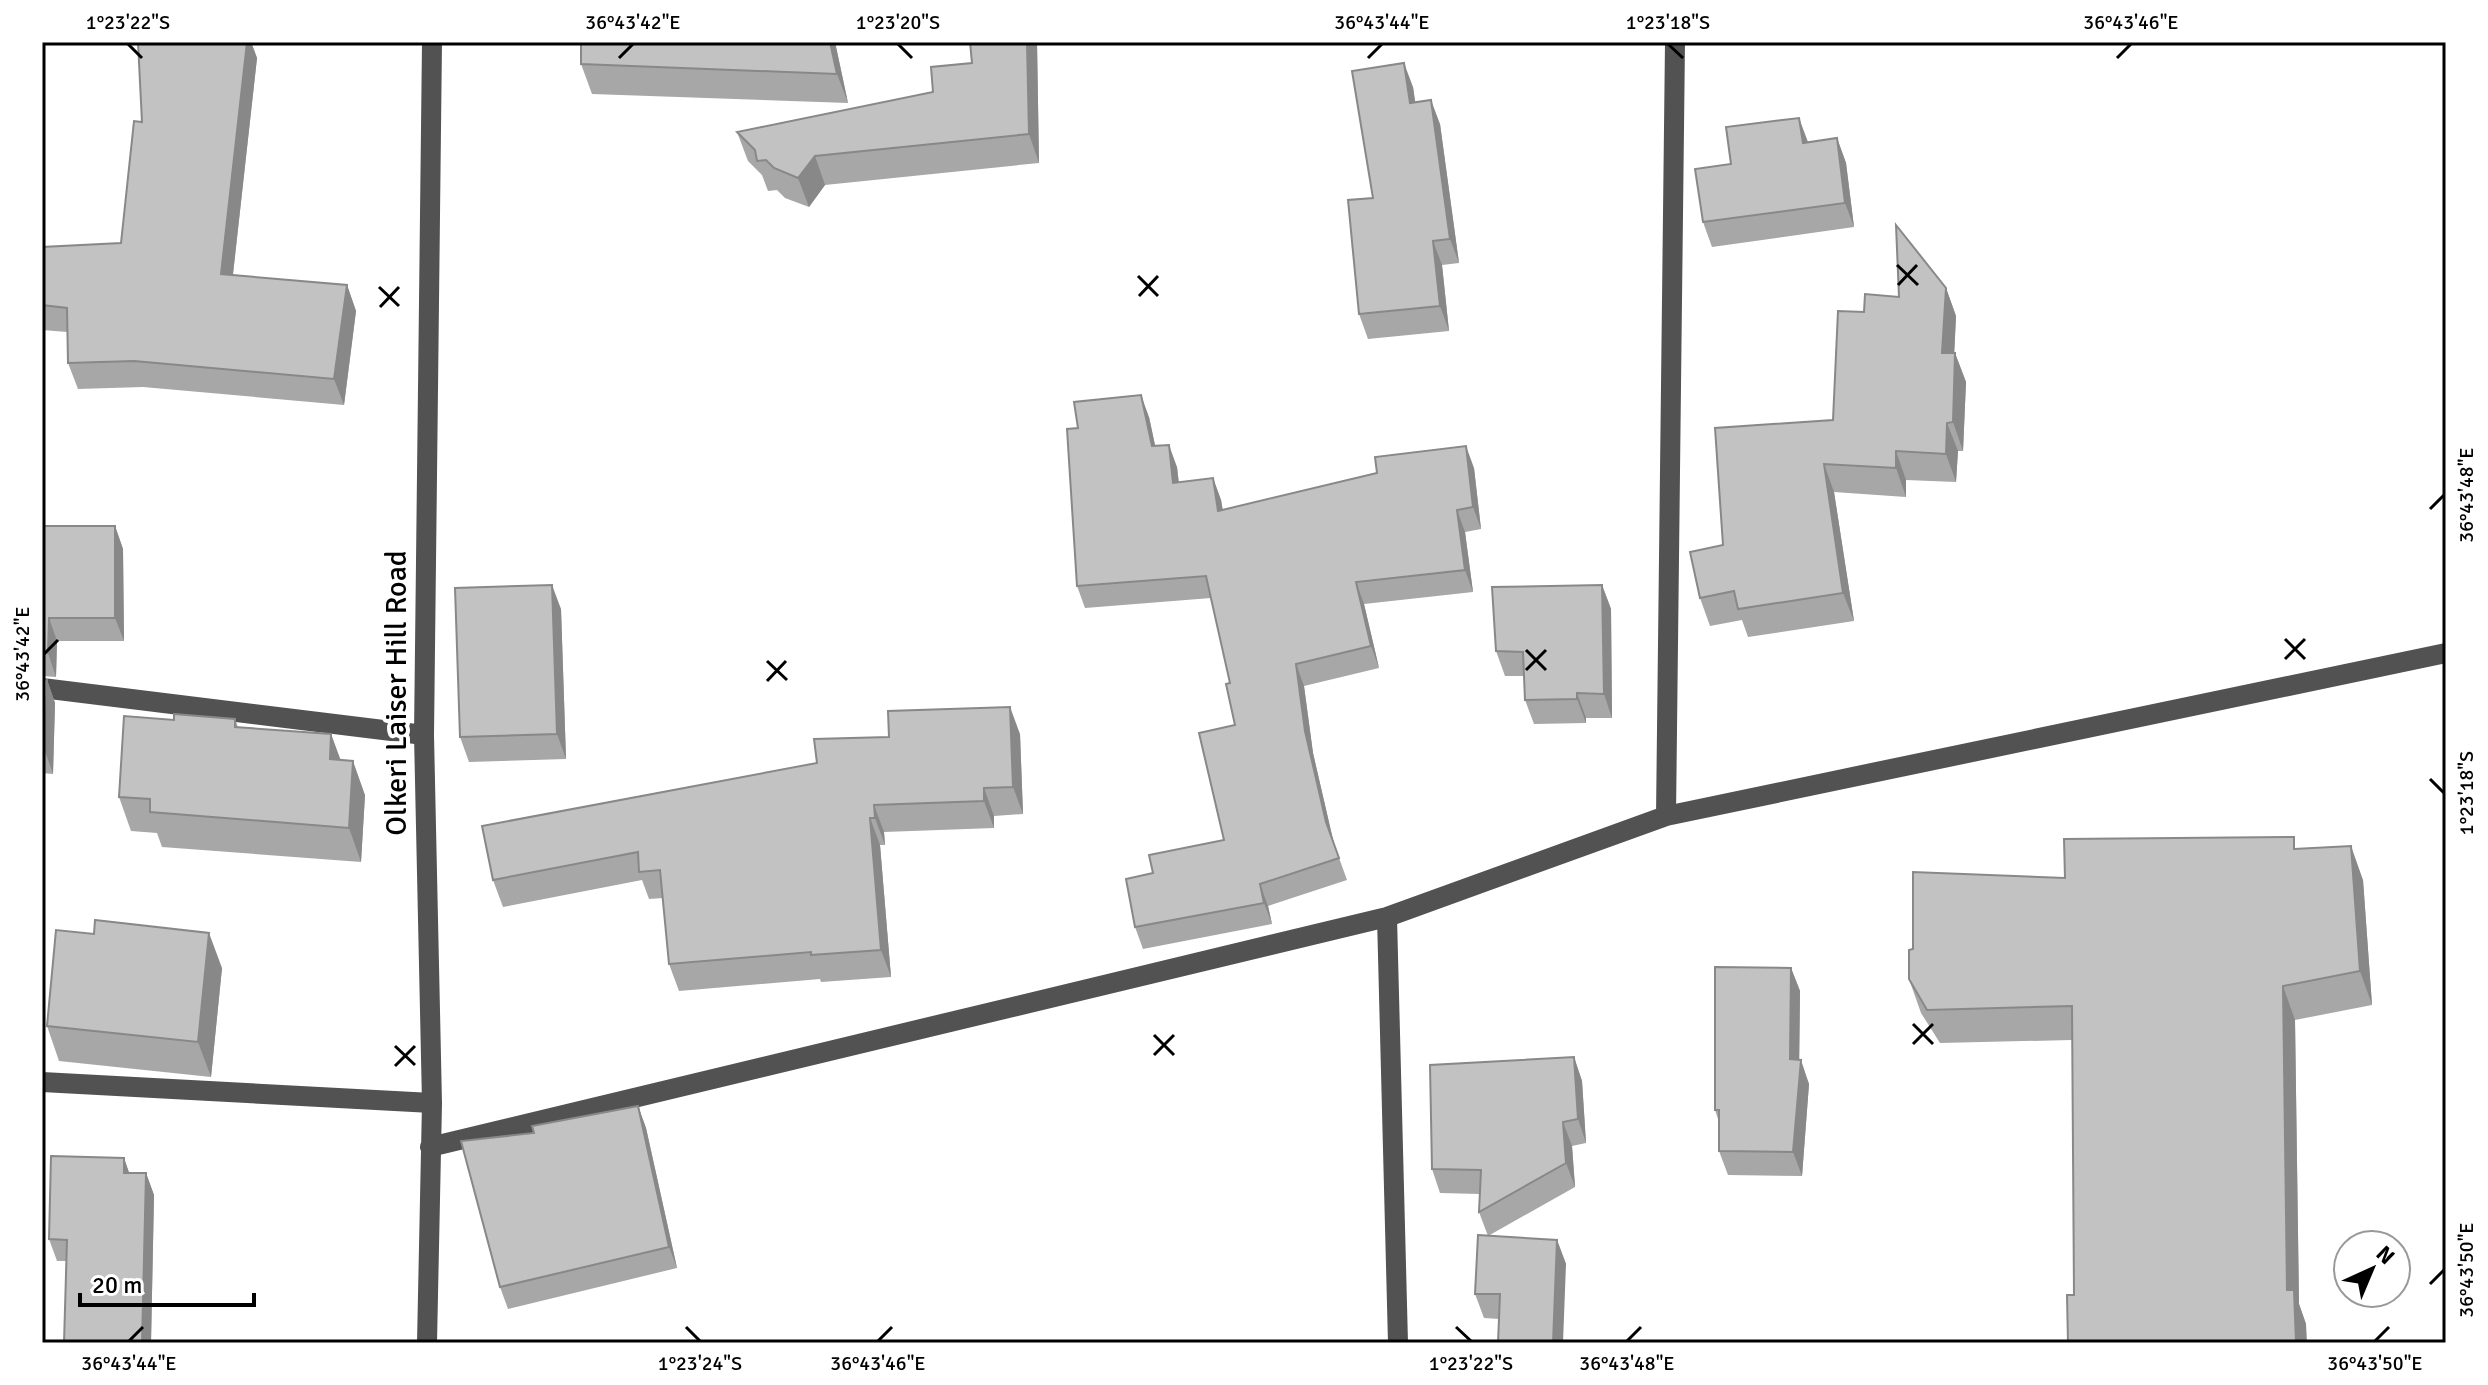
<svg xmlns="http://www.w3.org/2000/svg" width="2488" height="1385" font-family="Signika,sans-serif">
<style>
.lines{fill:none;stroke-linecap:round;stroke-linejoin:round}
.minor{stroke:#525252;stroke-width:20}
.wall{fill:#a7a7a7}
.shaded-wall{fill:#888}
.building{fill:#c2c2c2;stroke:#888;stroke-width:2}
.ticks{fill:none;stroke:#000;stroke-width:3}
.labels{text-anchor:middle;stroke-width:8;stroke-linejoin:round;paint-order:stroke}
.street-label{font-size:30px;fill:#000;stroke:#fff}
.neatline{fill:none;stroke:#000;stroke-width:3}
.ticks-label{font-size:20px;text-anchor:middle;fill:#000}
</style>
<rect width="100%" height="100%" fill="#fff"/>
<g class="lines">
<path class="minor" d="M42,688L424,735
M1666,816L1675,42
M1387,917L1398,1343
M42,1082L432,1103
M430,1147L1387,917L1666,816L2446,653
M427,1343L432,1103L424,735L432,42"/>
</g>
<path class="wall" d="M138,42H251L257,58L233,275L347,285L356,311L344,405L143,387L78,389L68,363L67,332L42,330V247L121,243L142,122Z
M835,42L848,103L592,94L581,64Z
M1037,42L1039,163L825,185L809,207L785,198L777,190L768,191L762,175L748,161L737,132L933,92L972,63Z
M1413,87L1415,102L1440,124L1459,263L1442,265L1449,331L1368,339L1359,314L1373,198Z
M1837,138L1846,163L1854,227L1712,247L1703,222L1731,164L1808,142Z
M1946,288L1956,316L1954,353H1955L1966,382L1963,451H1958L1956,482L1906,480V497L1834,492L1854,621L1748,637L1742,620L1710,626L1700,598L1723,545L1833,420L1864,312L1899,297Z
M1149,417L1155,446L1177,467L1179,483L1213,478L1221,500L1223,510L1474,468L1481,529L1465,532L1473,592L1364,604L1379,668L1304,686L1313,753L1334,844L1347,880L1268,906L1272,924L1143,949L1135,927L1153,873L1224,840L1235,725L1230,683L1211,598L1085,608L1077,586L1078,428Z
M42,526H115L123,549L124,641H57L56,677L42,676Z
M1602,585L1611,609L1612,718H1586V723L1534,724L1525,700L1524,676H1505L1496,651Z
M561,609L566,759L469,762L460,737Z
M42,679L47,680L55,703L53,774L42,773Z
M235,719L238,727L331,734L340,760L365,795L361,862L162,847L157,833L131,831L119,797L174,720Z
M1020,734L1023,814L994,816V828L884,832L885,845H880L891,977L821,982L820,979L679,991L669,964L663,898L649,899L642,880L503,907L493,880Z
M2298,849L2363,880L2372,1005L2295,1020L2299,1304L2306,1324L2074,1295L2072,1040L1940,1043L1921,1013L1909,979Z
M222,968L211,1077L59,1061L47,1026Z
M1791,968L1800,991L1799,1060L1809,1084L1802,1176L1728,1175L1719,1151V1122L1715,1110Z
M1574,1057L1582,1081L1586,1143L1572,1146L1575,1187L1488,1236L1557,1240L1566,1264L1499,1319L1484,1318L1475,1294L1488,1236L1479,1212L1480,1194L1440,1193L1432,1169Z
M638,1106L646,1128L677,1268L508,1309L500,1287L534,1133Z
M124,1158L129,1173H146L154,1195L151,1343H64L66,1261H57L49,1239Z"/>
<path class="shaded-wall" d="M247,42H251L257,58L230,300L221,274Z
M830,42H835L848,103L837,74Z
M1027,42H1037L1039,163L1029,134Z
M1404,63L1413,87L1419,127L1410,103Z
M1431,100L1440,124L1459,263L1450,239Z
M1799,118L1808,142L1803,143Z
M1837,138L1846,163L1854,227L1845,203Z
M815,156L825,185L809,207L798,178Z
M1433,241L1442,265L1449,331L1440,306Z
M347,285L356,311L344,405L334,379Z
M1946,288L1956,316L1953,381L1942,353Z
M1955,353L1966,382L1963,451L1953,422Z
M1141,395L1149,417L1160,468L1152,446Z
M1947,423L1958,451L1956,482L1946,454Z
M1169,445L1177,467L1181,505L1173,483Z
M1466,446L1474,468L1481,529L1473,507Z
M1896,451L1906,480V497L1896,468Z
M1824,464L1834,492L1854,621L1843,593Z
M1213,478L1221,500L1226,533L1218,511Z
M1457,510L1465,532L1473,592L1465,570Z
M115,526L123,549L124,641L115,618Z
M1356,582L1364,604L1379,668L1371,646Z
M552,585L561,609L566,759L557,734Z
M1602,585L1611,609L1612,718L1604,694Z
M49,618L57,641L56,677L48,653Z
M1296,664L1304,686L1313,753L1334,844L1347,880L1326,822L1305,731Z
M47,680L55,703L53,774L45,751Z
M1577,693L1586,718V723L1577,699Z
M1010,707L1020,734L1023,814L1013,787Z
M331,734L344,769L330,759Z
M353,761L365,795L361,862L349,828Z
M984,788L994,816V828L984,801Z
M874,805L884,832L885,845L875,818Z
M870,818L880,845L891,977L881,950Z
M2351,846L2363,880L2372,1005L2360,971Z
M1260,884L1268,906L1272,924L1264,903Z
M209,933L222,968L211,1077L198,1042Z
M1791,968L1800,991L1799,1083L1790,1059Z
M2283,986L2295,1020L2299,1304L2306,1324L2307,1343H2296L2287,1290Z
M1574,1057L1582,1081L1586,1143L1578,1119Z
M1801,1060L1809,1084L1802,1176L1793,1152Z
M638,1106L646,1128L677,1268L669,1247Z
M1563,1122L1572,1146L1575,1187L1566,1163Z
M124,1158L132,1181L124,1173Z
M146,1173L154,1195L151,1343H142Z
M1557,1240L1566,1264L1563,1343H1553Z"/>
<path class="building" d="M138,42H247L221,274L347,285L334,379L134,361L68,363L67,308L42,305V247L121,243L134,121L142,122Z
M581,42H830L837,74L581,64Z
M970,42H1027L1029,134L815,156L798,178L774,168L766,160L757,161L755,150L737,132L933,92L931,67L972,63Z
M1404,63L1410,103L1431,100L1450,239L1433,241L1440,306L1359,314L1348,200L1373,198L1352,71Z
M1799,118L1803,143L1837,138L1845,203L1703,222L1695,169L1731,164L1726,127Z
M1896,225L1946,288L1942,353H1955L1953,422L1947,423L1946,454L1896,451V468L1824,464L1843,593L1738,609L1734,591L1700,598L1690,552L1723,545L1715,428L1833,420L1838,311L1864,312L1865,294L1899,297Z
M1141,395L1152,446L1169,445L1173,483L1213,478L1218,511L1377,473L1375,457L1466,446L1473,507L1457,510L1465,570L1356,582L1371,646L1296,664L1305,731L1326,822L1339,858L1260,884L1264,903L1135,927L1126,879L1153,873L1149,855L1224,840L1199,733L1235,725L1226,684L1230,683L1206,576L1077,586L1067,429L1078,428L1074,402Z
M42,526H115V618H49L48,653H42Z
M552,585L557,734L460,737L455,588Z
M1602,585L1604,694L1577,693V699L1525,700L1523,652L1496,651L1492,587Z
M42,679L47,680L45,751L42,750Z
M1010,707L1013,787L984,788V801L874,805L875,818H870L881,950L811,955V952L669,964L660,870L639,872L638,852L493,880L482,826L817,763L814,739L889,737L888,711Z
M174,714L235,719V727L331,734L330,759L353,761L349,828L150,812V799L119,797L124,716L174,720Z
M2294,837V849L2351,846L2360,971L2283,986L2287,1290H2294L2296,1343H2068L2067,1295H2074L2072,1006L1927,1010L1909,979V950L1913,949V872L2065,878L2064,839Z
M95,920L209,933L198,1042L47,1026L56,930L94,934Z
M1715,967L1791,968L1790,1059L1801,1060L1793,1152L1719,1151V1110H1715Z
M1574,1057L1578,1119L1563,1122L1566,1163L1479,1212L1481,1170L1432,1169L1430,1065Z
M638,1106L669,1247L500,1287L461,1141L534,1133L532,1126Z
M51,1156L124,1158V1173H146L142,1343H64L67,1240L49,1239Z
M1478,1235L1557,1240L1553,1343H1498L1500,1294H1475Z"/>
<path class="ticks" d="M128,44L142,58M898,44L912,58M1668,44L1683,58M619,58L633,44M1368,58L1382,44M2117,58L2131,44M1897,265L1918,285M1138,276L1158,296M1898,285L1917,265M379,287L399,306M1139,296L1158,276M380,307L399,287M2430,509L2444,495M2285,639L2305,659M1526,650L1546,670M44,654L58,640M2285,659L2305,639M767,661L787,680M1526,670L1546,650M767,681L786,661M2430,779L2444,793M1913,1024L1933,1044M1154,1035L1174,1055M1913,1044L1933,1024M395,1046L415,1065M1154,1055L1174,1035M395,1066L415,1046M2430,1284L2444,1270M686,1327L700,1341M1456,1327L1471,1341M129,1341L143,1327M878,1341L892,1327M1627,1341L1641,1327M2375,1341L2389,1327"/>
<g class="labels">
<g class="street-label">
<text transform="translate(396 693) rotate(-90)" y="10">Olkeri Laiser Hill Road</text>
</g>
</g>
<rect width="2488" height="1385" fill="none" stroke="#ffffff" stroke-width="88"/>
<g transform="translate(2372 1269) rotate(44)"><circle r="38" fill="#ffffff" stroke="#999999" stroke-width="2"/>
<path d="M0-6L14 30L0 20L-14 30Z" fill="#000000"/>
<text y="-12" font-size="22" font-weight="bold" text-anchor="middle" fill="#000000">N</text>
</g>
<path d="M80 1293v12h174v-12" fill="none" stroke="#000000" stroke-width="4"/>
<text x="92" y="1293" font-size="24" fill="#000000" stroke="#ffffff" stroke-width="6" paint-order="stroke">20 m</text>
<rect x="44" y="44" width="2400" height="1297" class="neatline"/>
<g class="ticks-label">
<text x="128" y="29">1°23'22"S</text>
<text x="633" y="29">36°43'42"E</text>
<text x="898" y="29">1°23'20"S</text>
<text x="1382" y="29">36°43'44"E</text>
<text x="1668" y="29">1°23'18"S</text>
<text x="2131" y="29">36°43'46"E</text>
<text transform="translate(2466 495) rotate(-90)" y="7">36°43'48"E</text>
<text transform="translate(22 654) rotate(-90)" y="7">36°43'42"E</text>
<text transform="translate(2466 793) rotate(-90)" y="7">1°23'18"S</text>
<text transform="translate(2466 1270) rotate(-90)" y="7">36°43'50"E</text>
<text x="129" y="1370">36°43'44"E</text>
<text x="700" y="1370">1°23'24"S</text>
<text x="878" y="1370">36°43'46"E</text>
<text x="1471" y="1370">1°23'22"S</text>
<text x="1627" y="1370">36°43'48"E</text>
<text x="2375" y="1370">36°43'50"E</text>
</g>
</svg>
